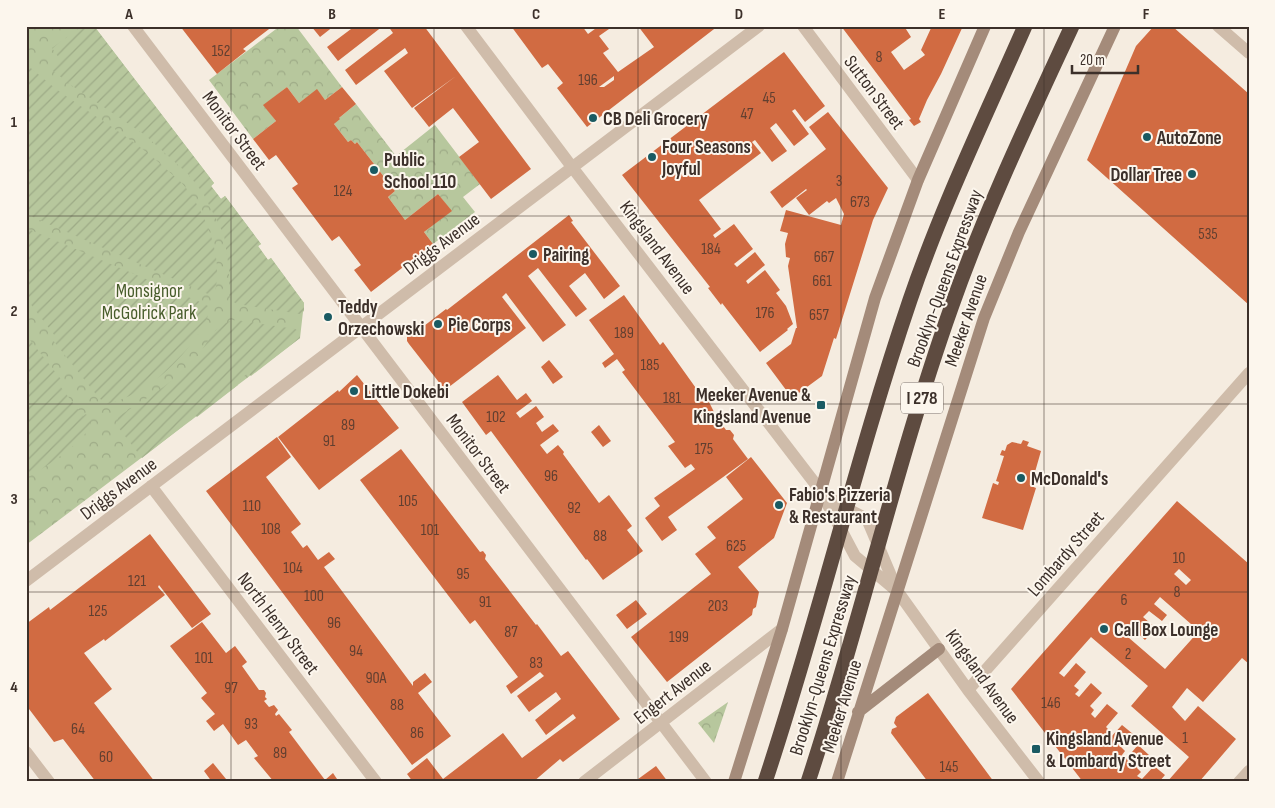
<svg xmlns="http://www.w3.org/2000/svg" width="1275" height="808" font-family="'Sofia Sans Condensed',sans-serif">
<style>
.park{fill:url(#park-crowns)}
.garden{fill:url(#garden-furrows)}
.building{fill:#d16b42;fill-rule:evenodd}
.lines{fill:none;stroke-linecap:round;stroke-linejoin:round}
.street{stroke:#cfbcaa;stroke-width:12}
.secondary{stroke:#a48b7a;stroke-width:12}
.highway-bridge{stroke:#5e4b40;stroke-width:15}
.grid{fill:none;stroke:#3c302a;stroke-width:1;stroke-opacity:0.55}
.poi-dot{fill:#1a5a62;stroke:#fcf6ed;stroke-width:2}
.labels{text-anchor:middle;stroke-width:4;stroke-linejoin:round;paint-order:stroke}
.number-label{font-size:16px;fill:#613f30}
.shield{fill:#fcf6ed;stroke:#766b64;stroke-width:1}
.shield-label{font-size:18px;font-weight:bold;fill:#3c302a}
.street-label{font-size:19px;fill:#3c302a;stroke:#fcf6ed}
.poi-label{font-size:19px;font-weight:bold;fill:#3c302a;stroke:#fcf6ed;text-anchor:start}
.park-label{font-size:19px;fill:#485d2b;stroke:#fcf6ed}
.neatline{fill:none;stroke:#3c302a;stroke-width:2}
.grid-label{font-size:16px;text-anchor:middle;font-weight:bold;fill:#3c302a}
</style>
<defs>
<pattern id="park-crowns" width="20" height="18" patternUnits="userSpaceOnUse" patternTransform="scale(1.25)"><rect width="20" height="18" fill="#b7c79d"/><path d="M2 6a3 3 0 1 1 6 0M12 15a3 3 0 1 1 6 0" fill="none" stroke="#9eab87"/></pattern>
<pattern id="garden-furrows" width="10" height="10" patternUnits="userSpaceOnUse" patternTransform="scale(1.25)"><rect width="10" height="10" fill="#b7c79d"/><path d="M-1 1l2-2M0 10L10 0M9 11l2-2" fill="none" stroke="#9eab87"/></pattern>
</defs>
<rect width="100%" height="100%" fill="#f5ece0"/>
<path class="park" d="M26,26H94L214,183L211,186L221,199L225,196L261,244L258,246L268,260L271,258L304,303L300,338L26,545Z
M280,26H296L342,87L325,100L317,90L299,103L287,87L264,105L276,121L253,139L209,80Z
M356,104L396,156L435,125L480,184L463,197L475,212L433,244L424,232L451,211L438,194L405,220L388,197L395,191L357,142L355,144L351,140L348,142L334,124L339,118Z
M728,702L714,743L698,723Z"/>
<path class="garden" d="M82,26H94L214,183L211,186L221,199L225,196L261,244L258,246L268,260L271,258L304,303V311L300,314L237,304L232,301L229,295V269L224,235L203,193L188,174L145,135L71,85L48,67L59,58L52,48Z
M26,64C36,72 46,81 56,89C92,115 131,137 164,167C171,174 180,180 186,188C207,216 223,256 215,292L208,294L26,214Z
M26,228L200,302L208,306C210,317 205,322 200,331C179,364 146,394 107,404L99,398L52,339L55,336L29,302L26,303Z
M236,320L295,329L300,332V338L251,376L248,373L237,382L238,385L197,417L193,413L181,423L183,426L142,458L118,427L117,422L118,417C146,398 173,384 196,358C209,343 214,322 236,320Z
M26,335L64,383L60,386L83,416L86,414C89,418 91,420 90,425C88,439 40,472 26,478Z"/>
<path class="building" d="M180,26H226L228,29L232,26H273L243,49L246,51L217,74Z
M311,26H334L320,37Z
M355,26H383L338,61L327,47Z
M388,26H424L531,169L491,199L459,157L479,142L453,108L429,127L414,108L456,76L412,108L384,71L408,53L405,48L356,85L345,70L393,33Z
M511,26H582L588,34L599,26H607L609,29L599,36L609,49L603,53L618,72L654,47L638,26H718L587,127L557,88L563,83L548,64L542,68ZM614,76V80L604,87H599Z
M841,26H904L911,37L891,52L904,70L925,55L921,50L932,26H963L941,74L927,100L919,119L921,122L914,126L909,120L911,119Z
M1154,26H1172L1249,94V305L1087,160L1136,46Z
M784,52L825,106L805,122L795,109L792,111L809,134L794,146L776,123L770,128L787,151L772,162L755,140L752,142L761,153L699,200L721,229L713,235L715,238L734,224L753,249L734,264L737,267L755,252L765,265L746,281L748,284L765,270L780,290L776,293L786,306L793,324L787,329L788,330L760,352L722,303L721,305L708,288L710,287L622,175Z
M287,87L299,103L317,89L325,100L342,87L356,104L339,118L340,119L334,124L348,142L351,140L355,144L357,142L395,191L388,197L405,220L438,194L452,211L424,232L433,244L371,292L354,270L361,265L339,236L332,241L292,188L298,184L276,155L269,160L253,139L276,121L263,105Z
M828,112L888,188L873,220L836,339L834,338L822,376L792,398L766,363L791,344L796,328H797L788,266L790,258L786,257L785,244L788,233L780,231L786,210L841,225L844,214L836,198L829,203L827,201L809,215L796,198L807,190L806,189L782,208L770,192L826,149L809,127Z
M569,215L573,221L571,222L620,286L604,299L585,273L569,286L587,309L576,317L538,268L528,276L566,325L543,342L506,293L502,297L526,328L445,390L409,344L407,341V337L410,334L411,336L446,309L447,310Z
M624,295L660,345L663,342L703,398H707L715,414H719L723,419L721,423L726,430H730L734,435L733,439L748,459L668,517L677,530L662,541L645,518L660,506L654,498L695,469L691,464L685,468L668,446L675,442L622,372L625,370L617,359L605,368L602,363L614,354L589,320Z
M549,360L563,377L553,384L541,367Z
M357,375L399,428L319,490L278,437L338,390L339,392Z
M498,375L517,400L526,393L532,401L516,413L520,418L536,406L544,417L536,423L542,432L553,424L559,431L540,445L547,454L558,445L564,452L563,454L599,503L609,495L632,526L627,530L643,551L603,580L587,559L586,560L491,431L486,435L462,402Z
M599,425L611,441L603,447L591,432Z
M277,437L291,457L266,477L301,524L291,532L303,548L307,545L318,560L329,552L335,559L324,567L413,686V682L425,673L432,682L418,693L451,736L412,765L206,491Z
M1023,440L1029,442L1027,446L1041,451L1031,486L1036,488L1023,530L982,518L993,483L998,485L999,482L996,481L1004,456L1000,455L1002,450L1005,451L1007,445L1012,442L1021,444Z
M401,449L480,552L483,551L486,555L485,559L536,625L537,624L561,656L568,651L620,719L563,762L560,759L533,782H413L407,774L427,758L443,779L503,733L522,758L576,718L573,714L546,735L535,720L561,699L556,692L529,712L517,696L544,676L540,672L511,694L506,686L518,677L475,620L470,624L360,480Z
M751,457L787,503L774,538L738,567L759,592L756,607L753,609L752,615L667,682L631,637L711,574L695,554L716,538L707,527L743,499L726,477Z
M1177,501L1249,564V664L1242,658L1203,702L1187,688L1172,707L1185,721L1198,706L1236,739L1199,782H1167L1189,757L1131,706L1148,686L1091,637L1059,673L1064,677L1076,663L1086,672L1074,686L1079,690L1075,694L1079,697L1091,683L1102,693L1090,706L1094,710L1091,714L1095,718L1107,704L1118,713L1106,727L1109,730L1106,734L1110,738L1122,725L1133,734L1121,747L1125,751L1122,755L1126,759L1138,745L1149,755L1137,768L1141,772L1137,776L1142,779L1154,766L1165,775L1159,782H1083L1011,689ZM1179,569L1191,580L1186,585L1174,574ZM1160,597L1199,631L1165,669L1114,625L1128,635L1133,629L1145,640L1156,628L1143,617L1149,611L1162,621L1167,615L1154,604Z
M150,534L211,614L192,628L159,585L158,587L165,595L105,641L104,639L84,653L112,689L94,703L155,782H96L63,739L54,742L26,705V624L49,607L50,610Z
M636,600L647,614L627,629L616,615Z
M202,622L226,653L235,646L247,662L242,666L259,690H264L266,693L265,697L267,699L264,701L269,707L274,705L278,710L275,714L276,716L279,714L292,730L289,732L325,780L333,773L339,782H274L254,758L258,756L246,740L238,745L223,724L214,731L206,721L215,714L201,698L207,693L170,646Z
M928,693L940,709L994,782H928L891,733L892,729L897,727L894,723L896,717Z
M213,763L226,779L228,782H212L204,771Z
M656,766L668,782H634Z"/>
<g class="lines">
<path class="street" d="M133,26L706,782
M466,26L572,167L820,490L855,556L898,592L968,690L1039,782
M803,26L918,180
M1218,26L1249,53
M151,486L376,782
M824,493L838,504L867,519L897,590
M26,581L759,26
M968,690L1249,373
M26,752L49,782
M584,782L782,629
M1239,782L1249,771"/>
<path class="secondary" d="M858,712L939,649
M734,782L782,629L875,298L918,180L985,26
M837,782L984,318L1019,232L1115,26"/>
<path class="highway-bridge" d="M765,782C818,623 856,459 910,300C942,206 985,117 1025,26
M808,782C860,625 896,463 951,308C985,211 1029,119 1072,26"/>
</g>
<path class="grid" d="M231,26V782M434,26V782M638,26V782M841,26V782M1044,26V782M26,216H1249M26,404H1249M26,592H1249"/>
<g class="poi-dot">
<circle cx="593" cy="118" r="5"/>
<circle cx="1147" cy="137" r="5"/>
<circle cx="652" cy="157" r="5"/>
<circle cx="374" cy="170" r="5"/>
<circle cx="1192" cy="174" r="5"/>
<circle cx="533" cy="254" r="5"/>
<circle cx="328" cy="317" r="5"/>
<circle cx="438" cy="324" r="5"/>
<circle cx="354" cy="391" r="5"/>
<rect x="816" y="400" width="10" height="10" rx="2.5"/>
<circle cx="1021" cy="478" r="5"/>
<circle cx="779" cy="505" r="5"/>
<circle cx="1104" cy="629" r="5"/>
<rect x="1031" y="744" width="10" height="10" rx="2.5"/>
</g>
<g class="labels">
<g class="number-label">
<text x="221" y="56">152</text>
<text x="879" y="62">8</text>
<text x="588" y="85">196</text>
<text x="769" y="103">45</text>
<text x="747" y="119">47</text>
<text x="839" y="186">3</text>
<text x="343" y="196">124</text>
<text x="860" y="207">673</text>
<text x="1208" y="239">535</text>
<text x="711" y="254">184</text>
<text x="824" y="262">667</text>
<text x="822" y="286">661</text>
<text x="765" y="318">176</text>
<text x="819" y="320">657</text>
<text x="624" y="338">189</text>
<text x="650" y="370">185</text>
<text x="672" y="403">181</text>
<text x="496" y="422">102</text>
<text x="348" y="430">89</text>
<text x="329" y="446">91</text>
<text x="704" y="454">175</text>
<text x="551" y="481">96</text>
<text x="408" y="506">105</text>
<text x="252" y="511">110</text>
<text x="574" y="513">92</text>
<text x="271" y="534">108</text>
<text x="430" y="535">101</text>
<text x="600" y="541">88</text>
<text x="736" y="551">625</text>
<text x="1179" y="563">10</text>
<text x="293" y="573">104</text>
<text x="463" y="579">95</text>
<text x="137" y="586">121</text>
<text x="1177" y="597">8</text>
<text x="314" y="601">100</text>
<text x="1124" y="605">6</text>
<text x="485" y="607">91</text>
<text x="718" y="611">203</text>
<text x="98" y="616">125</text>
<text x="334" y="628">96</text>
<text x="511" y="637">87</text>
<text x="679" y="642">199</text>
<text x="356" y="656">94</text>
<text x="1128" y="659">2</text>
<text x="204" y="663">101</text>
<text x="536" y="668">83</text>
<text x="376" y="683">90A</text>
<text x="231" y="693">97</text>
<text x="1051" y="708">146</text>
<text x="397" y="710">88</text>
<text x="251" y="729">93</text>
<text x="78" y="734">64</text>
<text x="417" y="738">86</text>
<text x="1185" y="743">1</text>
<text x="280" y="758">89</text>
<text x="106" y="762">60</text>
<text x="949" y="772">145</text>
</g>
<rect class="shield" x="901" y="382.5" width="42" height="31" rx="4"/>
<g class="shield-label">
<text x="922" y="404">I 278</text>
</g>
<g class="street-label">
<text transform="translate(875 92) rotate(53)" y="7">Sutton Street</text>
<text transform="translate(235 130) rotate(53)" y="7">Monitor Street</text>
<text transform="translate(441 243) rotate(-37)" y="7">Driggs Avenue</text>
<text transform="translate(658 247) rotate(53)" y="7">Kingsland Avenue</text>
<text transform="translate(944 278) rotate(-70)" y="7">Brooklyn-Queens Expressway</text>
<text transform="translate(965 320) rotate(-71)" y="7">Meeker Avenue</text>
<text transform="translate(479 453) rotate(53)" y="7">Monitor Street</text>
<text transform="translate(118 488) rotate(-37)" y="7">Driggs Avenue</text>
<text transform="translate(1065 553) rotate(-49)" y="7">Lombardy Street</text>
<text transform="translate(279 623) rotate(53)" y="7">North Henry Street</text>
<text transform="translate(822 665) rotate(-73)" y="7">Brooklyn-Queens Expressway</text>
<text transform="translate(983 676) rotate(54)" y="7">Kingsland Avenue</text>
<text transform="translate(672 691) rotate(-38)" y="7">Engert Avenue</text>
<text transform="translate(841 706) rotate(-73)" y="7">Meeker Avenue</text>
</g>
<g class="poi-label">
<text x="603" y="125">CB Deli Grocery</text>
<text x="1157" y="144">AutoZone</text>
<text x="662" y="153">Four Seasons<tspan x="662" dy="22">Joyful</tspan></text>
<text x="384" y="166">Public<tspan x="384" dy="22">School 110</tspan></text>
<text x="1182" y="181" text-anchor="end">Dollar Tree</text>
<text x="543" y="261">Pairing</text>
<text x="338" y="313">Teddy<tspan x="338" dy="22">Orzechowski</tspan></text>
<text x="448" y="331">Pie Corps</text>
<text x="364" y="398">Little Dokebi</text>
<text x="811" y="401" text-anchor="end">Meeker Avenue &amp;<tspan x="811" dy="22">Kingsland Avenue</tspan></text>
<text x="1031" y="485">McDonald's</text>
<text x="789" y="501">Fabio's Pizzeria<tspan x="789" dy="22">&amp; Restaurant</tspan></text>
<text x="1114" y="636">Call Box Lounge</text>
<text x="1046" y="745">Kingsland Avenue<tspan x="1046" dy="22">&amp; Lombardy Street</tspan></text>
</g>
<g class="park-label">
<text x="149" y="297">Monsignor<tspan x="149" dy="22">McGolrick Park</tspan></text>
</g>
</g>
<rect width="1275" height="808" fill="none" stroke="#fcf6ed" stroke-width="55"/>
<path d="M1072 65v8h66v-8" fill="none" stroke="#3c302a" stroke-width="2.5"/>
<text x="1080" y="65" font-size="15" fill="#3c302a" stroke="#fcf6ed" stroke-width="4" paint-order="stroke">20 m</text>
<rect x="28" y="28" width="1220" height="752" class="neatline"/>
<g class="grid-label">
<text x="129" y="19">A</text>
<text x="332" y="19">B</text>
<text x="536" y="19">C</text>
<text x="739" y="19">D</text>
<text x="942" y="19">E</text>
<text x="1146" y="19">F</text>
<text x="14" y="127">1</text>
<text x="14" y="316">2</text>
<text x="14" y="504">3</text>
<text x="14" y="692">4</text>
</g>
</svg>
